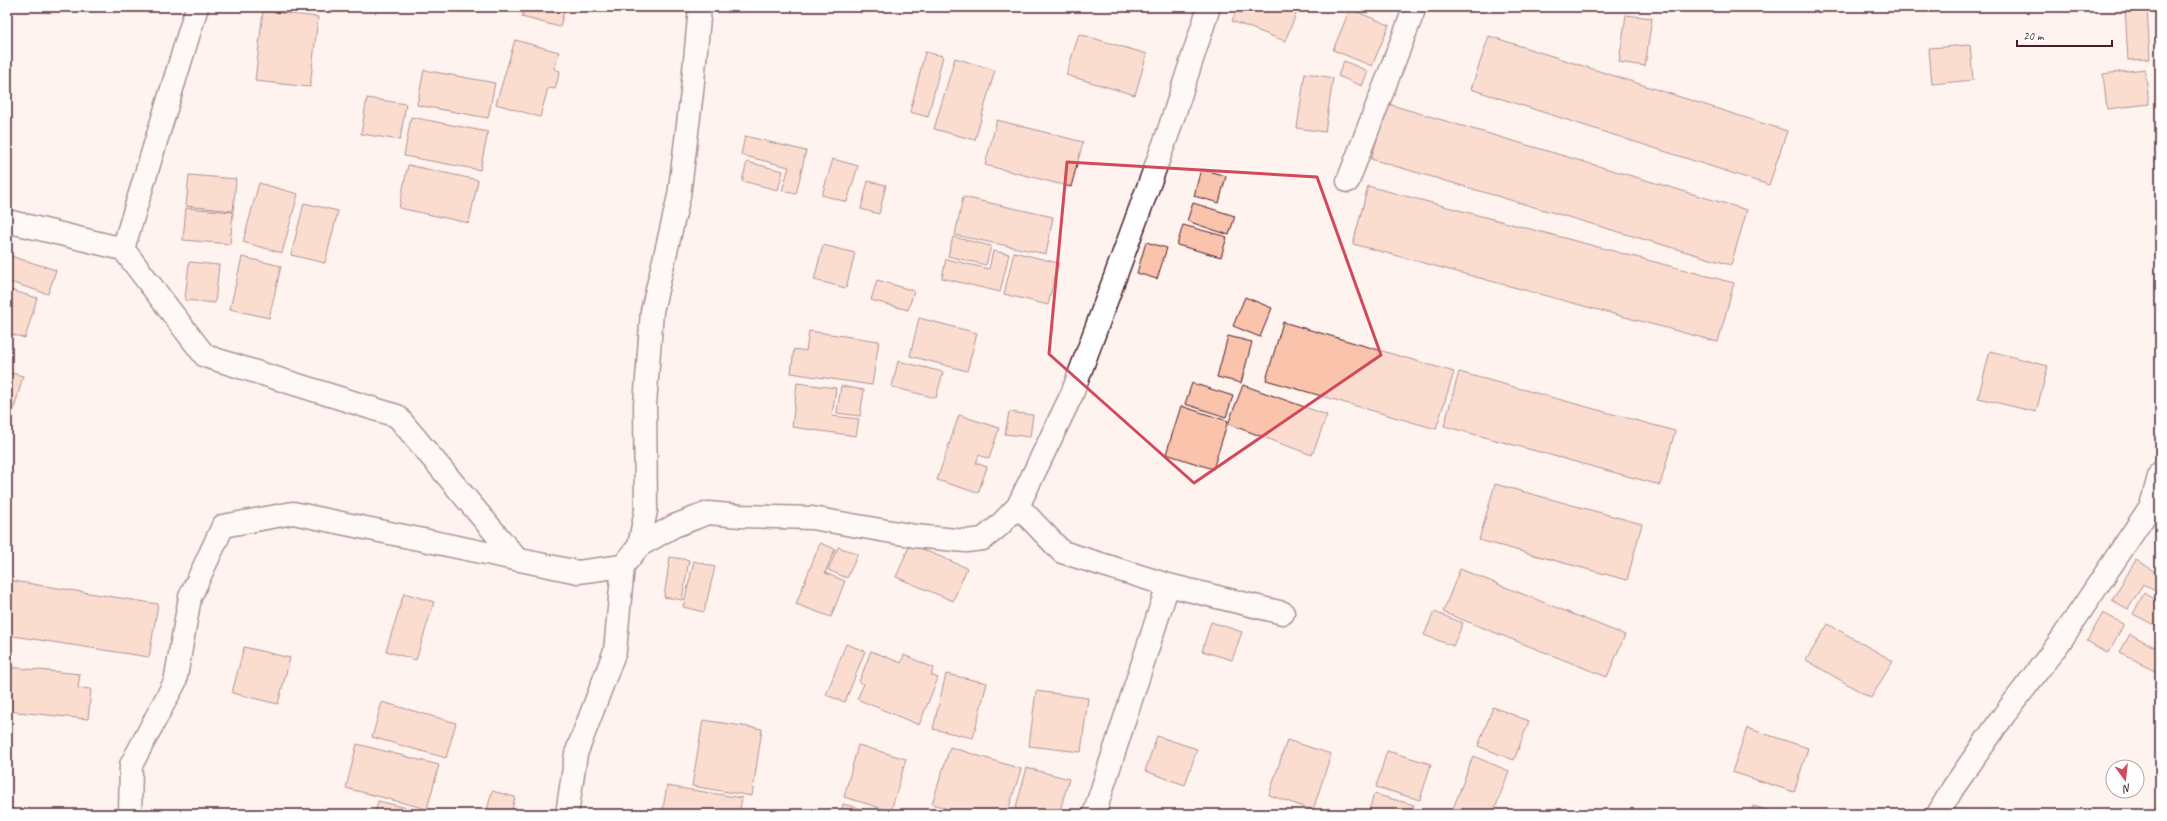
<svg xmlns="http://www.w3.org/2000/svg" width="2167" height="821" font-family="Caveat,sans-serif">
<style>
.building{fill:#f9c3ac;stroke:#4a1f2b}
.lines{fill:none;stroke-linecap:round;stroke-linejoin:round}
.street-casing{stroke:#4a1f2b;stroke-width:25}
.street{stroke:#fff;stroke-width:22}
.marked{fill:none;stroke:#d1495b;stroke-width:3;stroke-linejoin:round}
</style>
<rect width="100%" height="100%" fill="#fef3ee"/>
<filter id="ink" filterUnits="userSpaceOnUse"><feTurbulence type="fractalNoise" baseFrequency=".025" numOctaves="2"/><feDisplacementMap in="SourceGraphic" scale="8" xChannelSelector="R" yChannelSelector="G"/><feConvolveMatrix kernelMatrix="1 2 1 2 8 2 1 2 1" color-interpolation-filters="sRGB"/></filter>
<g filter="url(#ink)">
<path class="building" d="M525,7H565L560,27L522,17Z
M1238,7H1299L1285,41L1232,21Z
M2125,7H2147L2150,59L2128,60Z
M1350,9L1389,25L1372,66L1333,50Z
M263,11L318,17L310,87L255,81Z
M1626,15L1652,18L1645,66L1619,62Z
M1079,34L1147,54L1135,95L1066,75Z
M1489,36L1787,131L1769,185L1471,89Z
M515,40L559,52L554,69L560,71L555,89L548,88L540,117L496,104Z
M1970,45L1973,80L1932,84L1929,48Z
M925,52L943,56L928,117L910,112Z
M955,58L995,70L975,140L934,129Z
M1344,61L1368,71L1362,86L1338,76Z
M2145,69L2149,104L2107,109L2103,74Z
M424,70L495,83L488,118L417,105Z
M1305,73L1333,78L1325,132L1297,128Z
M367,98L406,104L400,140L361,134Z
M1388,104L1747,210L1731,265L1371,159Z
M411,117L488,132L480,170L404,156Z
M997,120L1083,142L1071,187L985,165Z
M745,136L806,151L796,194L782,191L789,167L741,155Z
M833,159L858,166L847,202L822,195Z
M747,162L783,171L778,190L742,181Z
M408,165L478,180L469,223L399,208Z
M1201,169L1226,176L1219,203L1194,196Z
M189,175L236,179L233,211L186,206Z
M868,181L886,185L879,214L861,209Z
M259,183L298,194L282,253L243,242Z
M1368,186L1734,283L1718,342L1353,244Z
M963,197L1053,217L1046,254L955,235Z
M304,203L338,211L325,263L291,255Z
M1193,203L1235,216L1229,235L1187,221Z
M186,208L233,212L230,244L183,240Z
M1183,225L1227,237L1221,257L1177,245Z
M953,237L991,246L986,265L948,256Z
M1146,242L1167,248L1157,279L1137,273Z
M823,245L855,253L846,288L814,280Z
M993,251L1009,254L1000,292L942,278L946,259L989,269Z
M1014,252L1058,263L1048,305L1004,294Z
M7,255L56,270L48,294L7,281Z
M242,257L281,266L269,318L230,309Z
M189,262L219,265L215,303L185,300Z
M877,280L914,291L908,310L871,300Z
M7,289L37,298L25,338L7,333Z
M1245,297L1272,308L1260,337L1233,326Z
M919,318L977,333L967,371L910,356Z
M1283,322L1454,372L1436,429L1266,380Z
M809,331L879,341L872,385L791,373L794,349L806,351Z
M1228,336L1252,342L1241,383L1217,377Z
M1990,351L2048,366L2036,412L1978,398Z
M898,361L943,372L936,398L892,387Z
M7,372L23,376L11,420L7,419Z
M1459,372L1675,431L1660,485L1444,426Z
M797,383L836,388L832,416L859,419L856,436L792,427Z
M1192,383L1233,396L1226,417L1185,404Z
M1243,385L1327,415L1312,455L1228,424Z
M841,386L864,390L860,416L837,413Z
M1181,406L1228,421L1213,469L1166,454Z
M1009,412L1033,415L1030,437L1005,434Z
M959,415L999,428L989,459L979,455L976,463L987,467L978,493L937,480Z
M1495,484L1642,524L1627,580L1479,540Z
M820,543L835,549L825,573L845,581L831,617L796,604Z
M910,544L967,568L953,601L896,577Z
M838,547L858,554L847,578L828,570Z
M670,557L689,560L682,600L664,597Z
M2136,560L2160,575V594L2143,584L2128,609L2112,600Z
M694,561L715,567L704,612L683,607Z
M1460,569L1625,635L1607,677L1443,612Z
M7,580L158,604L149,657L7,635Z
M404,593L434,602L416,660L386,651Z
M2144,593L2160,602V628L2133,614Z
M1434,612L1463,623L1453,646L1424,635Z
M2103,613L2124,624L2108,653L2087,641Z
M1211,622L1242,632L1232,660L1202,651Z
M1828,624L1893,661L1871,698L1806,660Z
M2130,634L2160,650V674L2120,652Z
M846,644L865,651L845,702L826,695Z
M244,647L290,658L278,704L232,693Z
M871,651L901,663L904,655L934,668L931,675L938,678L919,725L857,699L864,684L859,682Z
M7,667L80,674L78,688L91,689L88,719L7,711Z
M946,674L987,683L973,738L933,729Z
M1036,691L1088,698L1081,752L1029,746Z
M382,702L456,723L446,758L372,737Z
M1493,707L1529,721L1514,760L1478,746Z
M703,720L762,729L752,796L692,786Z
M1747,728L1808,748L1794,792L1732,772Z
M1157,736L1197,749L1185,785L1145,771Z
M1287,740L1331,754L1313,810L1269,795Z
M357,744L439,765L427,809L346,788Z
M858,745L906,759L891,811L844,797Z
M950,747L1021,769L1007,814H949L951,810L932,804Z
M1387,751L1431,764L1420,800L1376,787Z
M1473,756L1509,771L1493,814H1451Z
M1027,768L1069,779L1059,814H1014Z
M667,786L742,798L739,814H662Z
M492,791L515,797L511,814H486Z
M1374,794L1414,805L1411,814H1368Z
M378,801L432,814H375Z
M843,804L882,814H841Z
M1753,806L1779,814H1750Z"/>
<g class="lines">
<defs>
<path id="street" d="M197,7L123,249L205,356L397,416L516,558
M1348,181L1415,7
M7,221L123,249
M1018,506L1062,552L1168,585L1283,613
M639,546L646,510L645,405L652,311L679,196L692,92L700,7
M130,814L131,765L175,682L190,597L223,526L293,513L578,572L623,566
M567,814L576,754L615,651L623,566L639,546L674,526L708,513L741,516L812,518L915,536L966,541L983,539L999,526L1018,506L1072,394L1168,133L1209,7
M1094,814L1168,585
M1938,814L1953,788L2004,715L2059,643L2151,506L2160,473"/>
</defs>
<use href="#street" class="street-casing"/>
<use href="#street" class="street"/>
</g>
</g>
<path d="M0 0H2167V821H0ZM1067,162L1317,177L1381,355L1194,483L1049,354Z" fill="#fef3ee" fill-opacity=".55" fill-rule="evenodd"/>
<path class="marked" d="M1067,162L1317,177L1381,355L1194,483L1049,354Z"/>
<rect width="2167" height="821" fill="none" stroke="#fff" stroke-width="24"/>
<rect x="12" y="12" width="2143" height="797" fill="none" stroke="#4a1f2b" stroke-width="1.5" filter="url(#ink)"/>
<g transform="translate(2125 779) rotate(165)"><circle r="19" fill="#ffffff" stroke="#b7a5aa"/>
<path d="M0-3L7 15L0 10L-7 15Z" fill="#d1495b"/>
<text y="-6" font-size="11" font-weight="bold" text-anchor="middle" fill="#4a1f2b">N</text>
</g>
<path d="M2017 40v6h95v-6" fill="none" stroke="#4a1f2b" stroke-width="2"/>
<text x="2023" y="40" font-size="12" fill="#4a1f2b" stroke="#ffffff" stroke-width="3" paint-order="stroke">20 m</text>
</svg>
